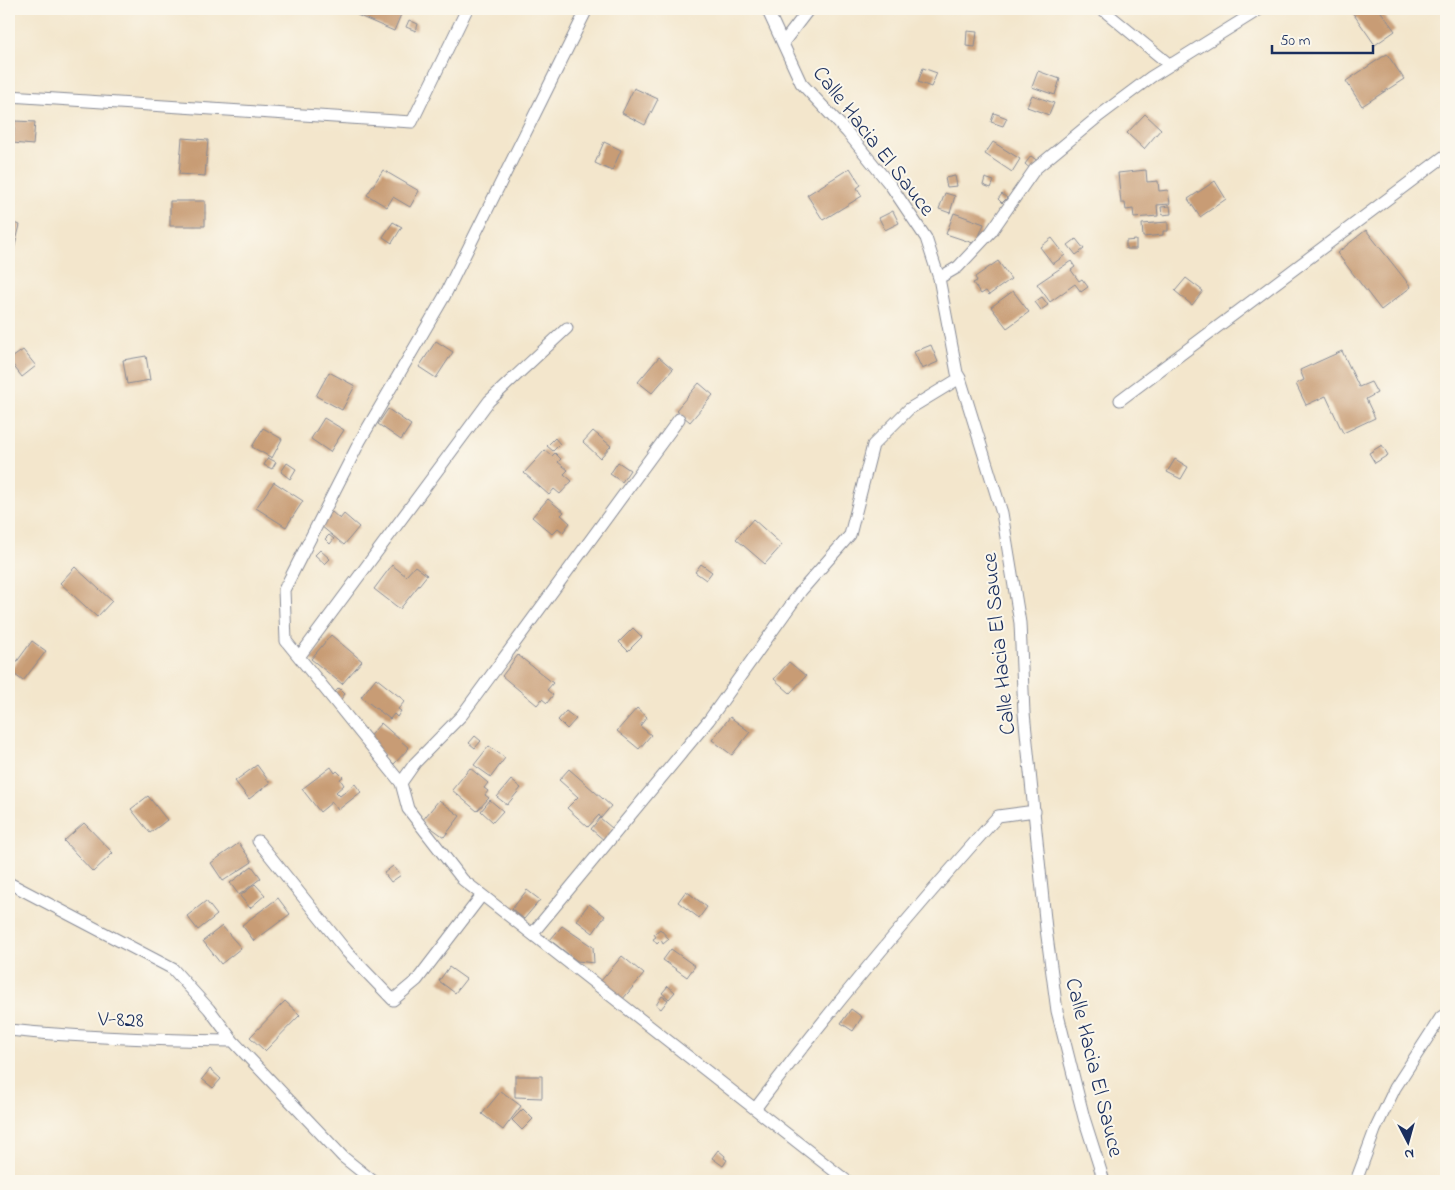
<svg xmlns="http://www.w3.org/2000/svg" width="1455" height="1190" font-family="'Indie Flower',sans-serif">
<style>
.building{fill:#c89c75}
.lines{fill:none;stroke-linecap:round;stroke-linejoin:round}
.minor-casing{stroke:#878a95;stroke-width:13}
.minor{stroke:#fff;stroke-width:11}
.labels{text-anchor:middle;stroke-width:4;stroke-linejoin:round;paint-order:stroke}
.street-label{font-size:22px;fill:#1b2f5e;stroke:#fbf7ec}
</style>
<rect width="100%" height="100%" fill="#fbf7ec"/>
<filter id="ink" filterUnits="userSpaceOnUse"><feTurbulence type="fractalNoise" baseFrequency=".02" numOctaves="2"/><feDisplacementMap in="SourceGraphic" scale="10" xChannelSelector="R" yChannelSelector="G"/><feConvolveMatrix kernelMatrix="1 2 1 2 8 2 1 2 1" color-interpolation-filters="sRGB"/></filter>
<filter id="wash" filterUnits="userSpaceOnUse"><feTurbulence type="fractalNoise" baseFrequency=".0096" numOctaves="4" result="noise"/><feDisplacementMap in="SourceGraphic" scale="20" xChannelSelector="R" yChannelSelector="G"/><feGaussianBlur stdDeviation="1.12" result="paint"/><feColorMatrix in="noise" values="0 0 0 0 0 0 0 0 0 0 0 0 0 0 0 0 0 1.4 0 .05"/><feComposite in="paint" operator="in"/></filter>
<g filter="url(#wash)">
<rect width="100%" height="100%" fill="#f3e6cc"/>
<g id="blocks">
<path class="building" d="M360,9H394L402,12L394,31L357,15Z
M1350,9H1379L1395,31L1375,45Z
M409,20L418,24L416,31L406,27Z
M967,31L977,32L975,47L966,46Z
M1387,54L1404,79L1362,106L1346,81Z
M923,68L937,73L931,87L918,82Z
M1038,71L1060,79L1055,95L1032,87Z
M634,88L658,99L645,125L622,113Z
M1032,95L1054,103L1049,115L1027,107Z
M994,113L1007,118L1003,126L991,122Z
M1145,114L1161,129L1144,149L1127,133Z
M15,121L35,122L33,145L13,143Z
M182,138L208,140L205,176L179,174Z
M604,142L621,150L612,171L595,163Z
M993,142L1020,159L1012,172L985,154Z
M1031,156L1039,162L1033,171L1025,164Z
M850,168L861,185L857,188L862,196L823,220L807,195Z
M383,170L419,191L410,207L393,197L387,207L367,195Z
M1146,170L1147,182L1158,181L1159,191L1168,190L1170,204L1157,205L1158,216L1134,218L1133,209L1126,210L1125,203H1121L1118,173Z
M955,176L957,186L947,187L945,178Z
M985,178L994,181L991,188L983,185Z
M1215,181L1226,199L1200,217L1188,199Z
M945,193L955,196L950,213L939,209Z
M1002,194L1007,198L1002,203L998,199Z
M170,201H205V226H170Z
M1170,206L1171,214L1162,215L1161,207Z
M893,211L899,223L885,230L879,218Z
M954,213L984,224L976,244L946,234Z
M9,222L20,225L9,270Z
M393,222L402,227L392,243L383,237Z
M1168,222V231H1163V235L1143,237L1142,224Z
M1366,230L1411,287L1381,310L1337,253Z
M1052,238L1065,255L1053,264L1040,247Z
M1076,239L1084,249L1076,255L1068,245Z
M1136,240V249H1126V241Z
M998,261L1011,279L989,295L986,291L981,294L973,283L977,281L975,277Z
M1071,261L1075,267L1071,270L1079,281L1082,279L1088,287L1081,292L1075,284L1050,302L1037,284Z
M1186,278L1203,291L1192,305L1175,291Z
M1013,291L1029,312L1007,328L991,307Z
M1042,297L1048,305L1041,310L1035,302Z
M436,341L453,352L436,378L419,367Z
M931,345L938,362L922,369L914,352Z
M23,350L36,366L22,377L9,360Z
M1342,351L1359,387L1371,382L1377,393L1366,399L1375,418L1343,433L1326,396L1306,405L1296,384L1304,380L1300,370Z
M146,356L150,380L127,384L123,360Z
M659,357L673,369L652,393L638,382Z
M329,372L355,386L342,410L316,396Z
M699,383L713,395L690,422L676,410Z
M388,409L411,425L401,440L378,424Z
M324,418L344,430L330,452L311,439Z
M263,428L282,439L272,458L252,447Z
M593,431L611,446L600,458L583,442Z
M555,438L560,444L553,451L547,446Z
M1382,445L1388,455L1375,463L1369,453Z
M545,450L552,456L555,453L561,459L558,462L568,470L564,474L572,481L560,494L554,489L549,495L524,473Z
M268,458L276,462L272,469L264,465Z
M1175,459L1188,467L1181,479L1167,472Z
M618,462L630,470L622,482L610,474Z
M287,463L296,469L290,479L281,472Z
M274,482L303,501L286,527L256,508Z
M548,499L564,512L561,515L570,523L563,532L558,528L552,534L532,517Z
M332,512L340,519L344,514L359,527L344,545L321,526Z
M753,519L782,545L765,564L736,539Z
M329,535L334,539L330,544L325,539Z
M320,550L330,559L325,564L315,555Z
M701,564L712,572L706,580L695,572Z
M392,565L406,576L415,566L427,575L400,609L374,589Z
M75,567L112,601L97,617L60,583Z
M633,628L642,637L628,651L619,642Z
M331,635L362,661L342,684L311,659Z
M32,641L46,651L23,681L10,671Z
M518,655L553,683L547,690L553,695L547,703L542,699L537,705L502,676Z
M789,662L806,676L790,693L774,679Z
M376,678L405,701L398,709L401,711L397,717L394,714L390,719L361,697Z
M339,688L345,694L341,699L334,693Z
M637,708L647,717L640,726L651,735L639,749L617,731Z
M566,711L576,719L567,729L558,720Z
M730,717L750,732L732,755L712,740Z
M381,723L409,748L394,764L366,740Z
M475,736L481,741L475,748L469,743Z
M489,746L505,758L491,777L474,765Z
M257,765L270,783L249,799L235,781Z
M331,767L335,773L337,771L343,777L340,779L344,785L336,792L340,796L355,784L361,792L338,810L332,802L320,812L302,789Z
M470,768L488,783L484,788L488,791L485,795L489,798L477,811L452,790Z
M569,769L611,806L601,818L599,815L588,827L567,808L578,797L559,780Z
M511,780L521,788L507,805L497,797Z
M148,796L167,820L150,833L131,809Z
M439,800L460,816L444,837L422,821Z
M490,800L503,811L493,822L481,811Z
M600,818L612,828L609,831L612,834L605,841L591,829Z
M84,823L113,853L93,872L64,841Z
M239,843L252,862L223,881L211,863Z
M252,866L261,878L239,895L230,883Z
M393,866L401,875L391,882L384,873Z
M255,884L265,895L250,908L240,896Z
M527,890L540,900L524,919L512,909Z
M686,891L707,907L699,918L678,902Z
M278,898L290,914L254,941L242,925Z
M206,901L217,915L198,930L187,916Z
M589,904L605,916L593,933L576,920Z
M222,926L241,948L221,964L203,941Z
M562,926L593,947L594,963L577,961L550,940Z
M660,929L669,939L663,944L661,940L657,944L653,939L656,937L654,934Z
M671,949L695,966L687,977L663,960Z
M622,956L644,974L622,1000L600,982Z
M449,967L466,979L455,993L439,981Z
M668,986L675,992L669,999L662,993Z
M662,996L668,1000L661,1009L656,1005Z
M285,1001L300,1015L265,1051L250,1037Z
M851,1009L862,1017L853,1031L841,1023Z
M210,1069L221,1079L213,1088L202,1079Z
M515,1076H542V1098L515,1097Z
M501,1091L521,1106L503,1130L482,1114Z
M523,1109L533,1119L522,1130L512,1120Z
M718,1150L725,1156L724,1158L727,1160L723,1166L712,1158Z"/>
</g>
</g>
<g filter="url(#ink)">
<use href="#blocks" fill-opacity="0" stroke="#878a95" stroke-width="1"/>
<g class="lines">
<defs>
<path id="minor" d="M767,9L801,83L847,132L891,186L926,238L939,278L957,373L960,378L1002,513L1020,623L1024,713L1046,929L1057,1011L1084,1118L1104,1181
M1102,9L1170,65
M783,43L809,9
M9,96L412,122L467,9
M939,278L958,267L991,232L1035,169L1099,116L1151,77L1260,9
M1120,400L1446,155
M679,419L462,715L415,763L401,783L408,809L463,880L847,1181
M299,657L489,401L567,328
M401,783L286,641L284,590L360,441L444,297L587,9
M258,841L347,952L393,1000L417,980L482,895
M9,883L173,969L209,1009L233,1041L343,1157L373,1181
M532,934L709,720L801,591L850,535L873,445L909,409L960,378
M9,1030C83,1038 158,1040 233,1041
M755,1109C831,1008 913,911 998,816L1035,811
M1356,1181L1375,1130L1395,1088L1441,1017L1446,1014"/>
</defs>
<use href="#minor" class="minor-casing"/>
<use href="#minor" class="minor"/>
</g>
</g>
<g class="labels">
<g class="street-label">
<text transform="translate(875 140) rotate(52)" y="8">Calle Hacia El Sauce</text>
<text transform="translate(997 644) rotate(-96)" y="8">Calle Hacia El Sauce</text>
<text transform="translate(121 1018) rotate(2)" y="8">V-828</text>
<text transform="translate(1096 1067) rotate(76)" y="8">Calle Hacia El Sauce</text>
</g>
</g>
<rect width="1455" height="1190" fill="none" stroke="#fbf7ec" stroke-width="30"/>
<g transform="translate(1408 1142) rotate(174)" stroke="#fbf7ec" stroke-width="4" paint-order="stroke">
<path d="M0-4L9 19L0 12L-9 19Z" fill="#1b2f5e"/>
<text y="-8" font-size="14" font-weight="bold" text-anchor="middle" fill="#1b2f5e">N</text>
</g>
<path d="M1272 45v8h101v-8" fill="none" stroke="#1b2f5e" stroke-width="2.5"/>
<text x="1280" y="45" font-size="15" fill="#1b2f5e" stroke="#fbf7ec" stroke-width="4" paint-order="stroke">50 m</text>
</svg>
